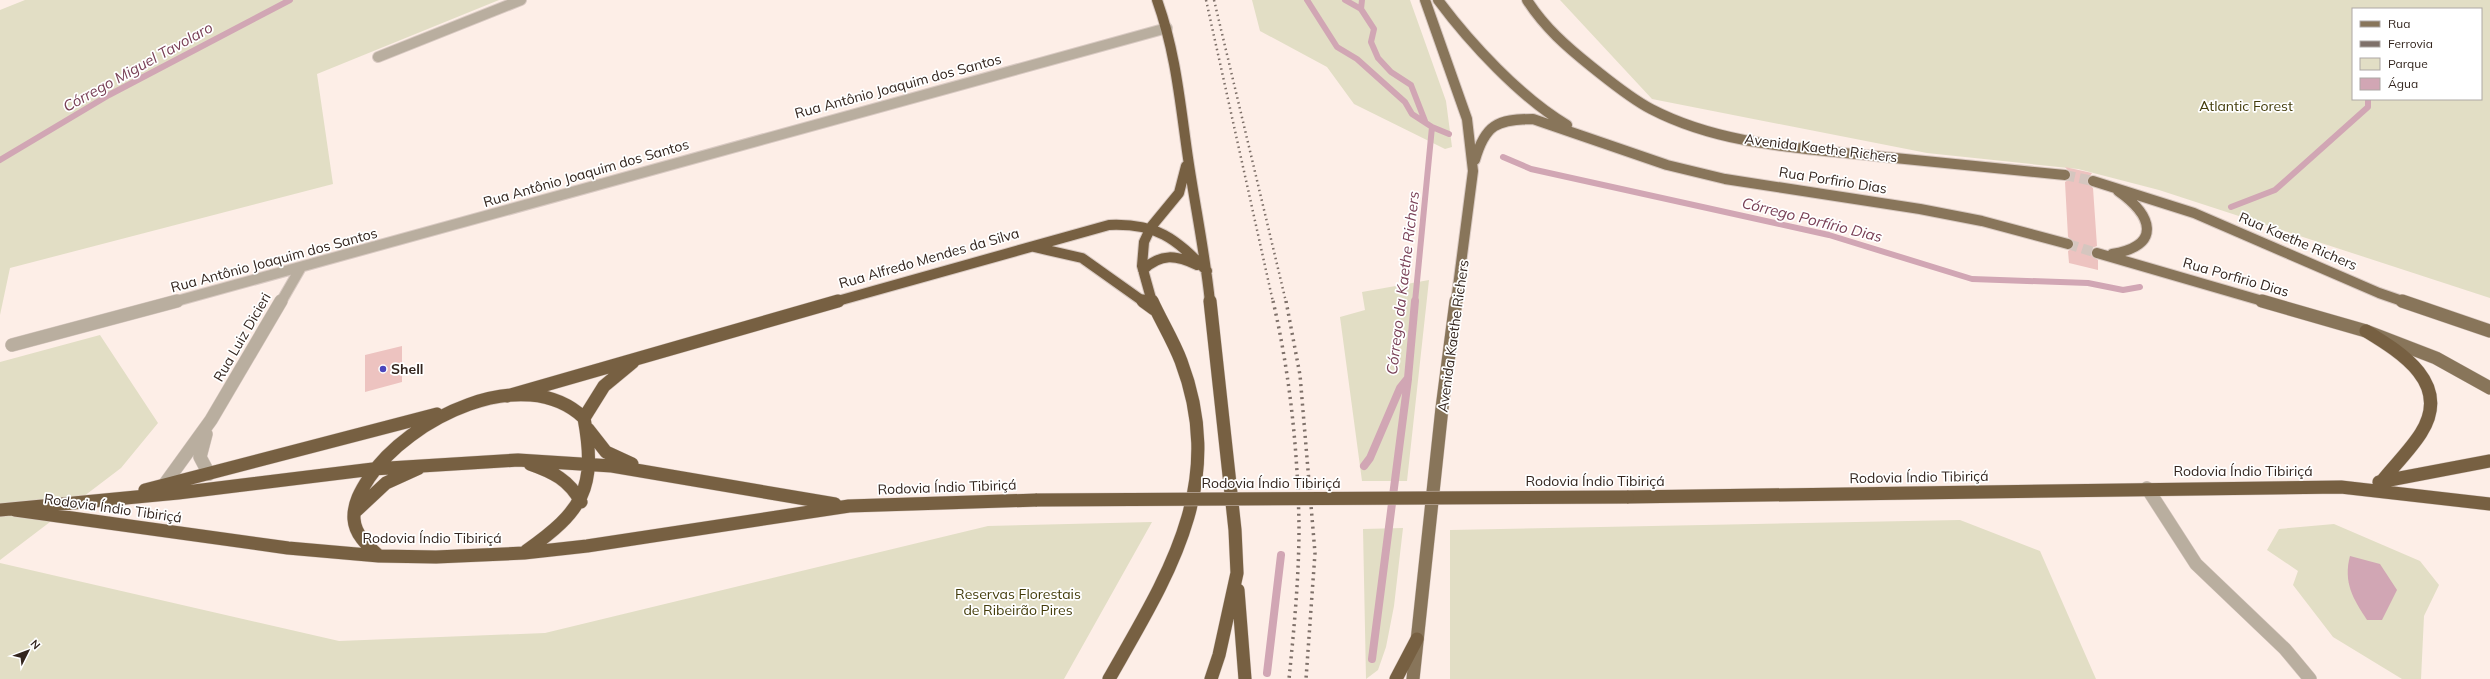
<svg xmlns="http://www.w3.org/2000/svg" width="2490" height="679" font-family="Mulish,sans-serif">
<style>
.green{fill:#e2dec5;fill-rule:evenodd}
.water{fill:#d1a6b4}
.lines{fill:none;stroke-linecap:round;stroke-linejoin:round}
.stream-far1{stroke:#d1a6b4;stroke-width:6}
.stream{stroke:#d1a6b4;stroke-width:8}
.building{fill:#edc3c0}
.major-tunnel{stroke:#d5c6bf;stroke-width:10;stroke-dasharray:10 5;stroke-linecap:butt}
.minor-far1-casing{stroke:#d9cac3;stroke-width:12}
.minor-casing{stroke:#d9cac3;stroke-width:14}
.major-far1-casing{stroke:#d9cac3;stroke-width:12}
.major-casing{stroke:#d9cac3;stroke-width:14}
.highway-far1-casing{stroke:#d9cac3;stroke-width:12}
.highway-casing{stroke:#d9cac3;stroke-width:14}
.minor-far1{stroke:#b9ae9f;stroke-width:10}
.minor{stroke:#b9ae9f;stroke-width:13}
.major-far1{stroke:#88755a;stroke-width:10}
.major{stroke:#88755a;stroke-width:13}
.highway-far1{stroke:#776042;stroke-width:10}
.highway{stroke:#776042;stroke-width:13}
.rail-far1{stroke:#7e7069;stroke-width:2.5;stroke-dasharray:1.5 3.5;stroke-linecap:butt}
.rail{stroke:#7e7069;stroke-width:3.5;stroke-dasharray:2 4.5;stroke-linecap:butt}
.highway-bridge-casing{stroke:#d9cac3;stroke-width:14;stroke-linecap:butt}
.highway-bridge{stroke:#776042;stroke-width:13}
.poi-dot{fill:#4b45bc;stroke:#fff;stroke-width:1.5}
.labels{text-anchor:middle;stroke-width:3.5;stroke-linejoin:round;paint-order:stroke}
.street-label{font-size:14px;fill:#33251e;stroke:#fff}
.park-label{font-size:14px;fill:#423b09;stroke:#fff}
.poi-label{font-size:14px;font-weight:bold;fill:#33251e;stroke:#fff;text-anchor:start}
.water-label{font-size:15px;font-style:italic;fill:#783f55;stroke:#fff}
</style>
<rect width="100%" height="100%" fill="#fdeee7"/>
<path class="green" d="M25,0H499L317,74L333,184L10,268L0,315V10Z
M1252,0H1410L1446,101L1452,147L1445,149L1354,104L1327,67L1260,31Z
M1560,0H2490V298L2159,190L2078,169L1927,153L1652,99ZM2353,9H2481V99H2353Z
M1429,280L1407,481H1362L1340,317L1365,310L1362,292Z
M100,335L158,423L121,468L0,560V362Z
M1960,520L2040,551L2096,679H1450V530Z
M1152,522L1064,679H0V563L339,641L545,633L988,526Z
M2334,524L2420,561L2439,585L2424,616L2421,679H2402L2333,637L2293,585L2298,571L2267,550L2279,529Z
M1403,528L1394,606L1386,647L1378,670L1366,679L1363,529Z"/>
<path class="water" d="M2350,556L2380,564L2397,590L2382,620H2367C2353,599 2343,582 2350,556Z"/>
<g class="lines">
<path class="stream-far1" d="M1307,0L1337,47L1357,59L1405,102L1412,114L1432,127L1415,302
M1345,0L1361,9L1374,29L1371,42L1378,58L1391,72L1411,85L1425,121
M1361,9L1362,0
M1432,127L1449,134
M1503,157L1531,169L1829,235L1972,279L2088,283L2123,290L2140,287
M0,160L109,95L290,0
M2231,207L2275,190L2368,107V99"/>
<path class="stream" d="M1364,466L1370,458L1400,388L1408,378L1415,301
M1372,659L1408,379
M1267,673L1281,555"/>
</g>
<path class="building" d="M2065,167L2092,173L2086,182L2093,188L2097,246L2092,248L2090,254L2098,260V270L2069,263L2068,251L2073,248L2075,243L2068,237L2065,182L2070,179L2072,175Z
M402,346V382L365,392V355Z"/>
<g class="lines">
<path class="major-tunnel" d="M2065,175L2093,181
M2068,244L2097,253"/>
<defs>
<path id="minor-far1" d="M378,57L521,0
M173,302L1167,28
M281,302L300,269"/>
<path id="minor" d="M12,345L177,301
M206,434L200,457L209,474
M164,485L211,420L281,301
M2147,488L2196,564L2285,649L2310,679"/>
<path id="major-far1" d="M1425,0L1467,119L1473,171L1456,302
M1438,0C1470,43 1521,98 1567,125
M1527,0C1544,27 1567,47 1592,67C1611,82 1630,98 1651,109C1720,145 1800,148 1875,156C1938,162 2002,169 2065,175
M1475,160C1485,125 1497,119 1533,119L1667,165L1725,179L1920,209L1982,221L2068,244
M2093,181L2194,213L2379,293L2405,302
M2097,253L2266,302
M2112,254C2163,245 2152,215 2118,191"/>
<path id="major" d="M2262,301L2366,331L2436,358L2490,388
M2402,301L2490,331
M1413,679L1442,408L1456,301"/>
<path id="highway-far1" d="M1157,0C1176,53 1180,103 1188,158C1195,206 1205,253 1210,302
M1034,247L1082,258L1144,302
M1143,270C1161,253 1176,255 1197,265
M834,302L1109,225C1157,223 1175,238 1207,271
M1152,302L1142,266L1144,242L1151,227L1179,193L1186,166"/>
<path id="highway" d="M1143,301L1154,309
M1210,301L1235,530L1237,573L1219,655L1211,679
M2366,331C2402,353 2452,384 2421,433C2411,449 2394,466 2382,481
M507,396L838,301
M584,418L604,386L633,362
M588,429L606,452L632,464
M530,464C553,472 569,480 581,502
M2379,482L2490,461
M145,490L437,414
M1627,497L2341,487L2490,504
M0,510L178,493L373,469L518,460L612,466L835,504
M15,510L288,548L379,556L436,557L524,553L587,546L849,506L1037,500
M356,511L386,483L419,468
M379,556C368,546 355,535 354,519C353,504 361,490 369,478C408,419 524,361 584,418C597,488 583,511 526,551
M1238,590L1245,679
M1109,679C1168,575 1228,485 1181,361C1173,340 1161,321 1152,301
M1396,679L1417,639"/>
</defs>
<use href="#minor-far1" class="minor-far1-casing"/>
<use href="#minor" class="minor-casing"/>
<use href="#major-far1" class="major-far1-casing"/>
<use href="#major" class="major-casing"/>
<use href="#highway-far1" class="highway-far1-casing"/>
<use href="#highway" class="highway-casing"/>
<use href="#minor-far1" class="minor-far1"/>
<use href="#minor" class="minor"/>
<use href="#major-far1" class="major-far1"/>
<use href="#major" class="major"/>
<use href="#highway-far1" class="highway-far1"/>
<use href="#highway" class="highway"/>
<path class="rail-far1" d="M1206,0L1273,302
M1214,0L1286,302"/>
<path class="rail" d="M1273,301C1290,374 1298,452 1299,527C1299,578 1294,629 1289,679
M1286,301L1300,375L1315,553L1306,679"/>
<defs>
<path id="highway-bridge" d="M1037,500L1627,497"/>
</defs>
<use href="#highway-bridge" class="highway-bridge-casing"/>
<use href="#highway-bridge" class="highway-bridge"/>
</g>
<circle class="poi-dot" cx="383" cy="369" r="4"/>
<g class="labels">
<g class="street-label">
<text transform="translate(898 86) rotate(-15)" y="5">Rua Antônio Joaquim dos Santos</text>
<text transform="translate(1821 148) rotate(7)" y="5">Avenida Kaethe Richers</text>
<text transform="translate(586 173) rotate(-16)" y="5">Rua Antônio Joaquim dos Santos</text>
<text transform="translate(1833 180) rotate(9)" y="5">Rua Porfirio Dias</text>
<text transform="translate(2298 241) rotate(23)" y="5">Rua Kaethe Richers</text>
<text transform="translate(929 258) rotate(-16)" y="5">Rua Alfredo Mendes da Silva</text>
<text transform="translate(274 260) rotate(-15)" y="5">Rua Antônio Joaquim dos Santos</text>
<text transform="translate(2236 277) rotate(16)" y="5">Rua Porfirio Dias</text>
<text transform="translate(1453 336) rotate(-82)" y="5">Avenida Kaethe Richers</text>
<text transform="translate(242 337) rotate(-60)" y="5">Rua Luiz Dicieri</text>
<text x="2243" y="476">Rodovia Índio Tibiriçá</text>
<text transform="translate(1919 477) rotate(-1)" y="5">Rodovia Índio Tibiriçá</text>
<text x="1595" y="486">Rodovia Índio Tibiriçá</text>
<text x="1271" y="488">Rodovia Índio Tibiriçá</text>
<text transform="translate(947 487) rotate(-2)" y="5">Rodovia Índio Tibiriçá</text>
<text transform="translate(113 508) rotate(8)" y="5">Rodovia Índio Tibiriçá</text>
<text x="432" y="543">Rodovia Índio Tibiriçá</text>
</g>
<g class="park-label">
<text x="2246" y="111">Atlantic Forest</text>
<text x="1018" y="599">Reservas Florestais<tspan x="1018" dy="16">de Ribeirão Pires</tspan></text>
</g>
<g class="poi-label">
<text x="391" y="374">Shell</text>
</g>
<g class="water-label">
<text transform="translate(138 67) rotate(-29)" y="5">Córrego Miguel Tavolaro</text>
<text transform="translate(1812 220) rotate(14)" y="5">Córrego Porfírio Dias</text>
<text transform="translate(1403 283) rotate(-83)" y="5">Córrego da Kaethe Richers</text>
</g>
</g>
<rect x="2352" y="8" width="130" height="92" fill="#ffffff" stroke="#ada8a5"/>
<rect x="2360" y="21" width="20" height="6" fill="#88755a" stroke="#ada8a5"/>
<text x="2388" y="28" font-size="12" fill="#33251e">Rua</text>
<rect x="2360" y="41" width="20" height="6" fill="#7e7069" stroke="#ada8a5"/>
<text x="2388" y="48" font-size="12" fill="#33251e">Ferrovia</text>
<rect x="2360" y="58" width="20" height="12" fill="#e2dec5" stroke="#ada8a5"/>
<text x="2388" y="68" font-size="12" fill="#33251e">Parque</text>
<rect x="2360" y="78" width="20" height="12" fill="#d1a6b4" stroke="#ada8a5"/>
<text x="2388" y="88" font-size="12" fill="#33251e">Água</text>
<g transform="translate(28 651) rotate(48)" stroke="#ffffff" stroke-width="3" paint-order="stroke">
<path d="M0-3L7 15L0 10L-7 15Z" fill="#33251e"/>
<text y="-6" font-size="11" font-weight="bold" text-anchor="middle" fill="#33251e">N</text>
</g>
</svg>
